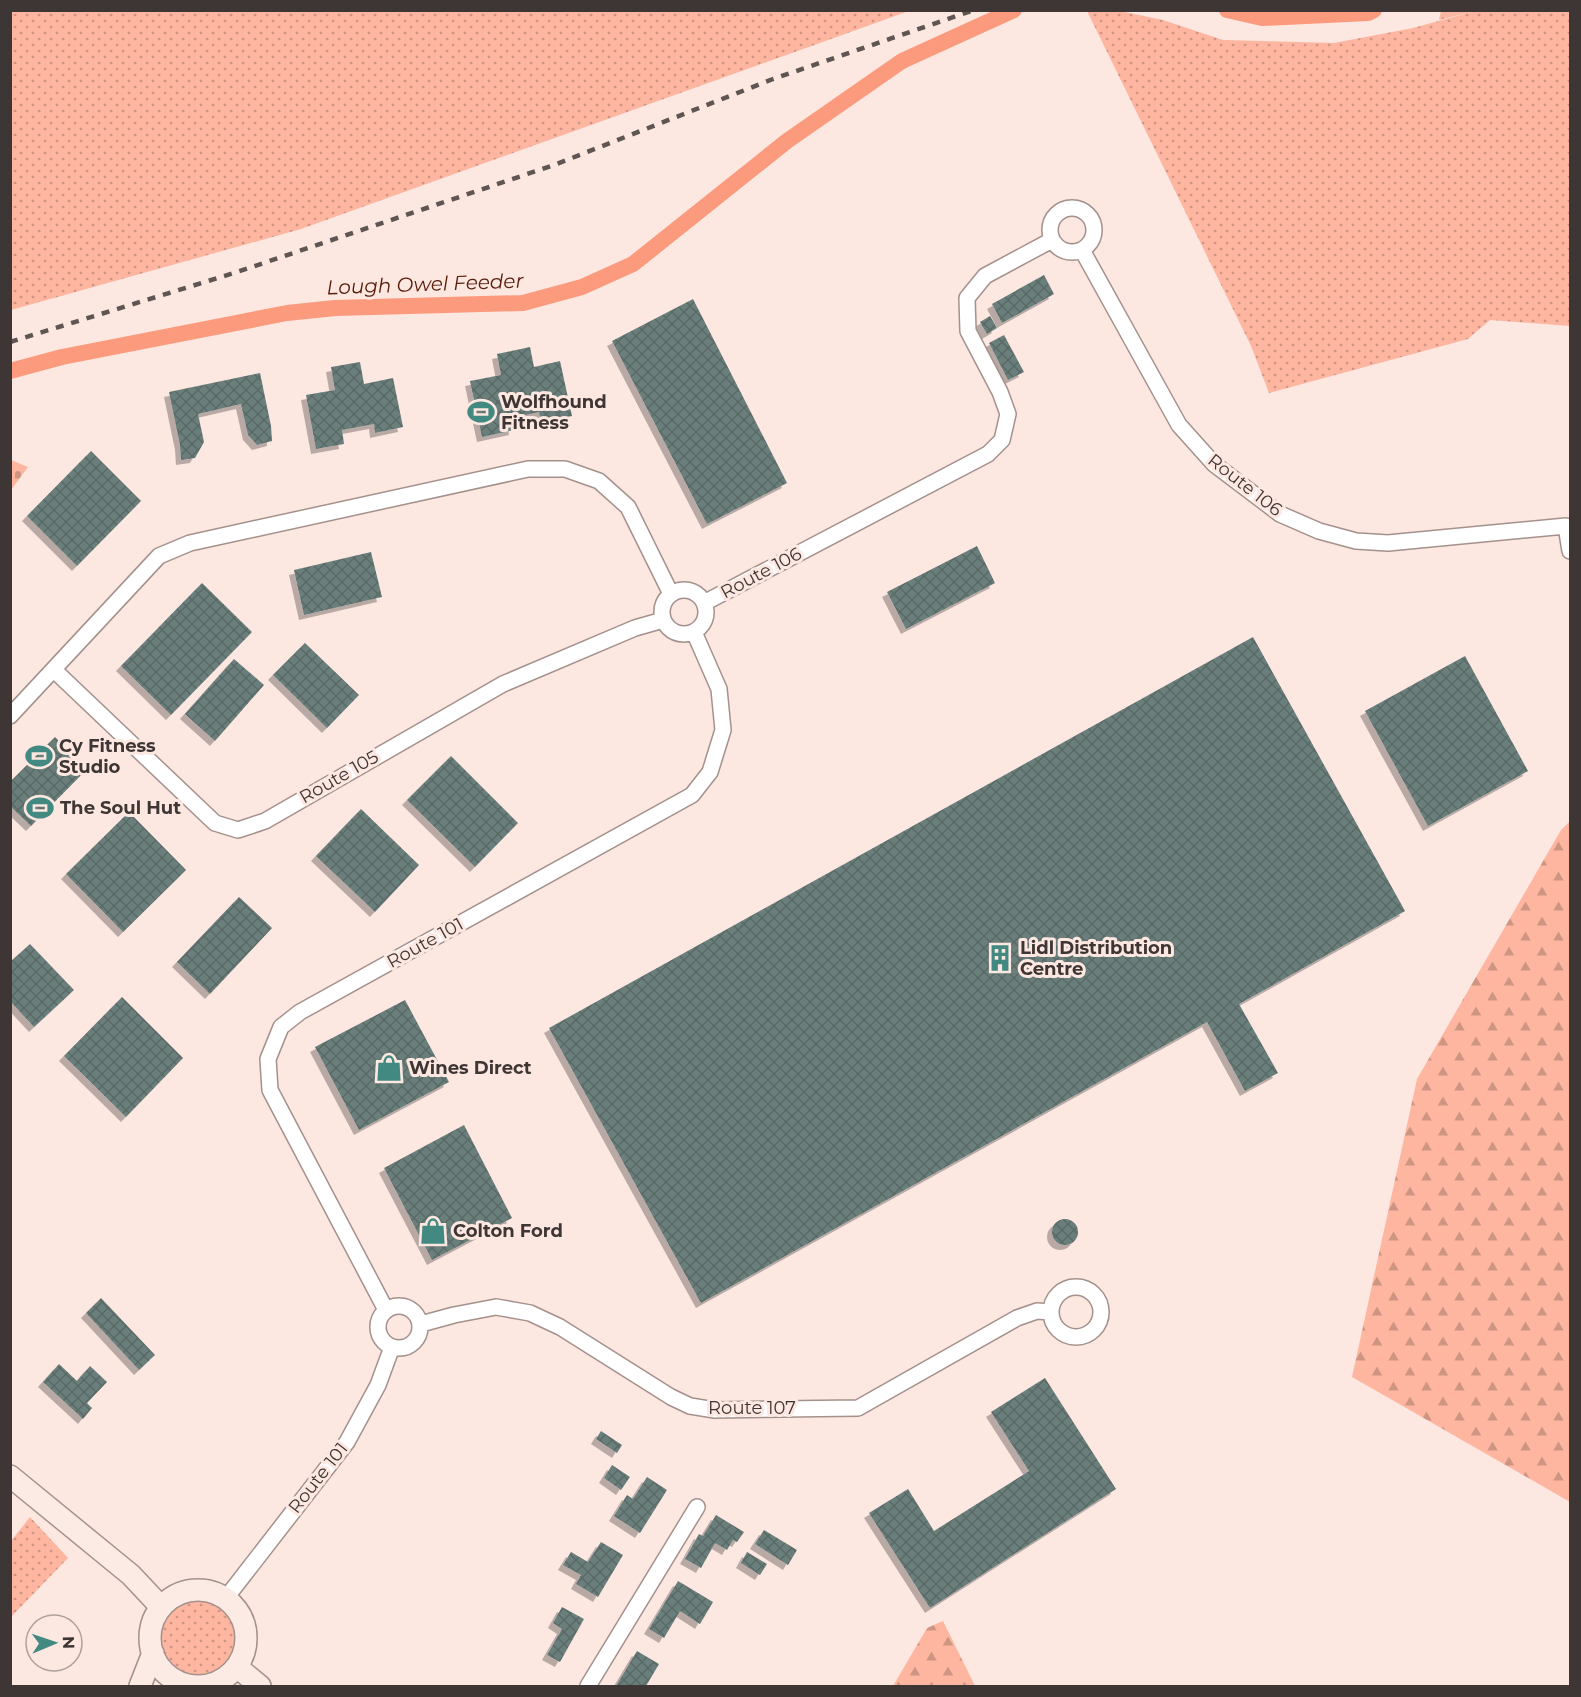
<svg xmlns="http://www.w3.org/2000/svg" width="1581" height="1697" font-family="Montserrat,sans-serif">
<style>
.grass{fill:url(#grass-dots)}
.forest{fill:url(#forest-firs)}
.cemetery{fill:url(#cemetery-stones)}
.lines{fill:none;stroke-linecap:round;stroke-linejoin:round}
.canal{stroke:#fb9a7c;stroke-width:16}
.building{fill:url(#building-cross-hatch);filter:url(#shadow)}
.street-casing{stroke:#a4918c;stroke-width:18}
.secondary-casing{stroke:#a4918c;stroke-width:24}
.street{stroke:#fff;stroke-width:15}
.secondary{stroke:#fceae5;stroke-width:21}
.rail{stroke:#5f5552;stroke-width:4.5;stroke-dasharray:8 8;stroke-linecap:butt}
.labels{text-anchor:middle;stroke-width:6;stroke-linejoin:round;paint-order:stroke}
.poi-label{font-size:18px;font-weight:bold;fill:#3e3634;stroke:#fce7e1;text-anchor:start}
.street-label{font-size:18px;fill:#3e3634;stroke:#fce7e1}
.water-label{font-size:20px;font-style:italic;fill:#5b200d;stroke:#fce7e1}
</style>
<defs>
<pattern id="grass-dots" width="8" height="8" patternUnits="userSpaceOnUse" patternTransform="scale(1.5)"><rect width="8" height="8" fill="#feb6a0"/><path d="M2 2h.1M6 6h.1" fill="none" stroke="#cf9583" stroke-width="1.8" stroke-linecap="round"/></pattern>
<pattern id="forest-firs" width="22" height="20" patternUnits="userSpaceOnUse" patternTransform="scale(1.5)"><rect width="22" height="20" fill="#feb6a0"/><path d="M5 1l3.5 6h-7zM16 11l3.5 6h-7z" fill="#cf9583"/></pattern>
<pattern id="cemetery-stones" width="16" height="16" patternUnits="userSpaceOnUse" patternTransform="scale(1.5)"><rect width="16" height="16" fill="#feb6a0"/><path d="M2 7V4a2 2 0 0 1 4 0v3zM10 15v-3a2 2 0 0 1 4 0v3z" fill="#cf9583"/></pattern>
<pattern id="building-cross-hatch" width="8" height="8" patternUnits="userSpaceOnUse" patternTransform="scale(1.5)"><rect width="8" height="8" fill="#6b7f7c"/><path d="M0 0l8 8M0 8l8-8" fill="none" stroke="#596966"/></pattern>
<filter id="shadow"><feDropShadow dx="-5" dy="5" stdDeviation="0" flood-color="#0004"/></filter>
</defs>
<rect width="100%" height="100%" fill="#fce7e1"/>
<path class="grass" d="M11,10H909V11L301,229L11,310Z
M1087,11H1120L1163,20L1223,40L1334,43L1413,28L1475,11H1570V326L1490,320L1468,339L1269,393L1251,346Z
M30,1517L68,1558L11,1617V1541Z
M160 1638a39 39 0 1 1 78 0a39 39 0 1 1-78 0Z"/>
<path class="forest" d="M1441,11V10L1475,11L1439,20Z
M1570,821V1502L1352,1377L1417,1079L1561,830Z
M943,1621L975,1686H893L927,1628Z"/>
<path class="cemetery" d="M11,460L28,467L11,490H10Z"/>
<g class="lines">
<path class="canal" d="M1227,10L1262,18L1368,13L1374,10
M10,371L62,357L287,313L335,308L523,303L582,287L633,264L787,141L902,61L1014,10"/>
</g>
<path class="building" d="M1044,275L1054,294L1002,323L992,304Z
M693,299L787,483L707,524L612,341Z
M990,316L997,328L987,334L980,322Z
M1004,335L1024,372L1008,380L989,343Z
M530,347L534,367L560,361L572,416L541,423L539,412L512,418L514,430L482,437L470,381L501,375L497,354Z
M360,362L364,384L393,378L403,427L375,433L374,424L342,430L344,444L316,449L306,395L335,390L331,367Z
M260,373L271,426L272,441L257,445L248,435L241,404L198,414L204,442L195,458L181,460L180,445L169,392Z
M91,451L141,501L77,566L27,516Z
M977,546L995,583L906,629L887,592Z
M371,552L382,597L304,615L294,570Z
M202,583L252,632L171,715L121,666Z
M1253,637L1405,911L1239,1004L1278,1073L1245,1091L1207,1022L701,1303L549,1028Z
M305,643L359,695L327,728L273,675Z
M1465,656L1528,771L1428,826L1365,711Z
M234,659L264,685L215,741L185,714Z
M55,737L87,769L31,826L10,806V782Z
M451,756L518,823L475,867L407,800Z
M361,809L419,865L375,912L316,856Z
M129,812L186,870L123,932L66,874Z
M239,897L272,928L210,994L177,962Z
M30,944L74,990L34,1027L10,1001V962Z
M122,997L183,1058L126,1117L64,1056Z
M405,1000L449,1082L359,1130L315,1047Z
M464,1125L512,1218L432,1260L384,1168Z
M1052 1232a13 13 0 1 1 26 0a13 13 0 1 1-26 0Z
M101,1298L155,1355L139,1370L86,1313Z
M59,1364L77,1381L90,1366L107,1382L87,1403L92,1408L83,1419L43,1382Z
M1045,1378L1116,1489L930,1608L869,1513L908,1489L934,1531L1029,1471L991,1412Z
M601,1431L622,1445L617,1453L596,1439Z
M612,1465L630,1477L621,1490L604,1478Z
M647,1477L667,1490L640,1533L614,1516L627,1495L633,1499Z
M716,1515L744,1532L737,1542L733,1540L727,1550L715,1543L701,1568L685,1559L699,1534L703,1536Z
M764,1530L797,1550L788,1565L755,1544Z
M601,1542L623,1555L598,1597L576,1584L581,1575L563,1565L571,1552L588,1562Z
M747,1552L767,1564L760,1575L741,1563Z
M678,1581L713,1602L700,1624L680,1611L664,1638L649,1629Z
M562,1607L584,1619L560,1662L547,1655L562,1629L553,1623Z
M637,1651L659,1664L646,1686H616Z"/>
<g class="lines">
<defs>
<path id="street" d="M1050 230a22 22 0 1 1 44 0a22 22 0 1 1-44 0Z
M1082,250L1179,425L1214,464L1280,514L1319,531L1356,541L1388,543L1566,526L1570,551
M662 612a22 22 0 1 1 44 0a22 22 0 1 1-44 0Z
M704,603L988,454L1002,440L1008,414L1000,392L968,331L967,298L985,276L1052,240
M54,670L215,823L238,830L265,821L503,684L635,628L663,620
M10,716L159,556L190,543L528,469H565L599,481L628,507L671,594
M1051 1312a25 25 0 1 1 50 0a25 25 0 1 1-50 0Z
M378 1327a21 21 0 1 1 42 0a21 21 0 1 1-42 0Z
M386,1310L270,1090L268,1059L281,1027L300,1012L692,795L710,772L723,730L719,689L694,632
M421,1324L454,1315L496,1307L530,1313L560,1327L671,1397L690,1406L715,1410L858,1408L1017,1318L1037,1311L1051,1312
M226,1598L347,1442L378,1385L392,1347
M588,1686L697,1507"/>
<path id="secondary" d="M10,1476L131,1575L161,1607
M150 1638a48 48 0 1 1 96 0a48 48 0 1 1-96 0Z
M237,1667L260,1686
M140,1686L153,1653"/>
</defs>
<use href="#street" class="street-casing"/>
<use href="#secondary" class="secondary-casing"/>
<use href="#street" class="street"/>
<use href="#secondary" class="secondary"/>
<path class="rail" d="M10,342L234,273L554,165L773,79L974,10"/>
</g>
<defs>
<symbol id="stadium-bare" viewBox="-9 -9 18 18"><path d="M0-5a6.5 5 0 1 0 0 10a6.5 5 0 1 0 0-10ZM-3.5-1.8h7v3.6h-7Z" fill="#428982" stroke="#fce7e1" stroke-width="2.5" paint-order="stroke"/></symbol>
<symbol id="building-bare" viewBox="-9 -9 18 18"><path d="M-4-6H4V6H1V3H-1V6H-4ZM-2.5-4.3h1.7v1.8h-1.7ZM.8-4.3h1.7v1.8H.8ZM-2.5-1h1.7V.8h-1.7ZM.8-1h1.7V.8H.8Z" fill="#428982" stroke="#fce7e1" stroke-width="2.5" paint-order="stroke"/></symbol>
<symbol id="shop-bare" viewBox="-9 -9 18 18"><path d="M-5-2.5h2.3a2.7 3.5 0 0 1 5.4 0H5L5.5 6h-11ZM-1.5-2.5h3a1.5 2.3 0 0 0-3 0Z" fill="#428982" stroke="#fce7e1" stroke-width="2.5" paint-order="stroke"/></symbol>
</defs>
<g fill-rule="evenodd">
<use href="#stadium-bare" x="462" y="393" width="38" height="38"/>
<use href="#stadium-bare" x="20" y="737" width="38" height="38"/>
<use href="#stadium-bare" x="21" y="789" width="38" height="38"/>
<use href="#building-bare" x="981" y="939" width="38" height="38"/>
<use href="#shop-bare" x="370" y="1049" width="38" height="38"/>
<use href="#shop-bare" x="414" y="1212" width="38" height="38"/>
</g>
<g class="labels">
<g class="poi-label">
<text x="501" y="408">Wolfhound<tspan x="501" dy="21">Fitness</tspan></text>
<text x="59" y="752">Cy Fitness<tspan x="59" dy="21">Studio</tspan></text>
<text x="60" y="814">The Soul Hut</text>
<text x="1020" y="954">Lidl Distribution<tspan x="1020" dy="21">Centre</tspan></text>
<text x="409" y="1074">Wines Direct</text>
<text x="453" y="1237">Colton Ford</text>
</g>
<g class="street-label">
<text transform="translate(1245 485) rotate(38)" y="6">Route 106</text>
<text transform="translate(761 573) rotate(-28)" y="6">Route 106</text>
<text transform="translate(339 777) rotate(-30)" y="6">Route 105</text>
<text transform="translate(425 943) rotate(-29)" y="6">Route 101</text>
<text x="752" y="1414">Route 107</text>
<text transform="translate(318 1478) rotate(-52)" y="6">Route 101</text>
</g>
<g class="water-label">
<text transform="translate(425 284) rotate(-2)" y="7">Lough Owel Feeder</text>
</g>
</g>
<rect width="1581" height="1697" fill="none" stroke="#3e3634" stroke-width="24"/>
<g transform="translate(54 1643) rotate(88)"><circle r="28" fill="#fce7e1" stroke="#b0a09c" stroke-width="1.5"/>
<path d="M0-4.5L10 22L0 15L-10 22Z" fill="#428982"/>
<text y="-9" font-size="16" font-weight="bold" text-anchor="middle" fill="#3e3634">N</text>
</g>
</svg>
